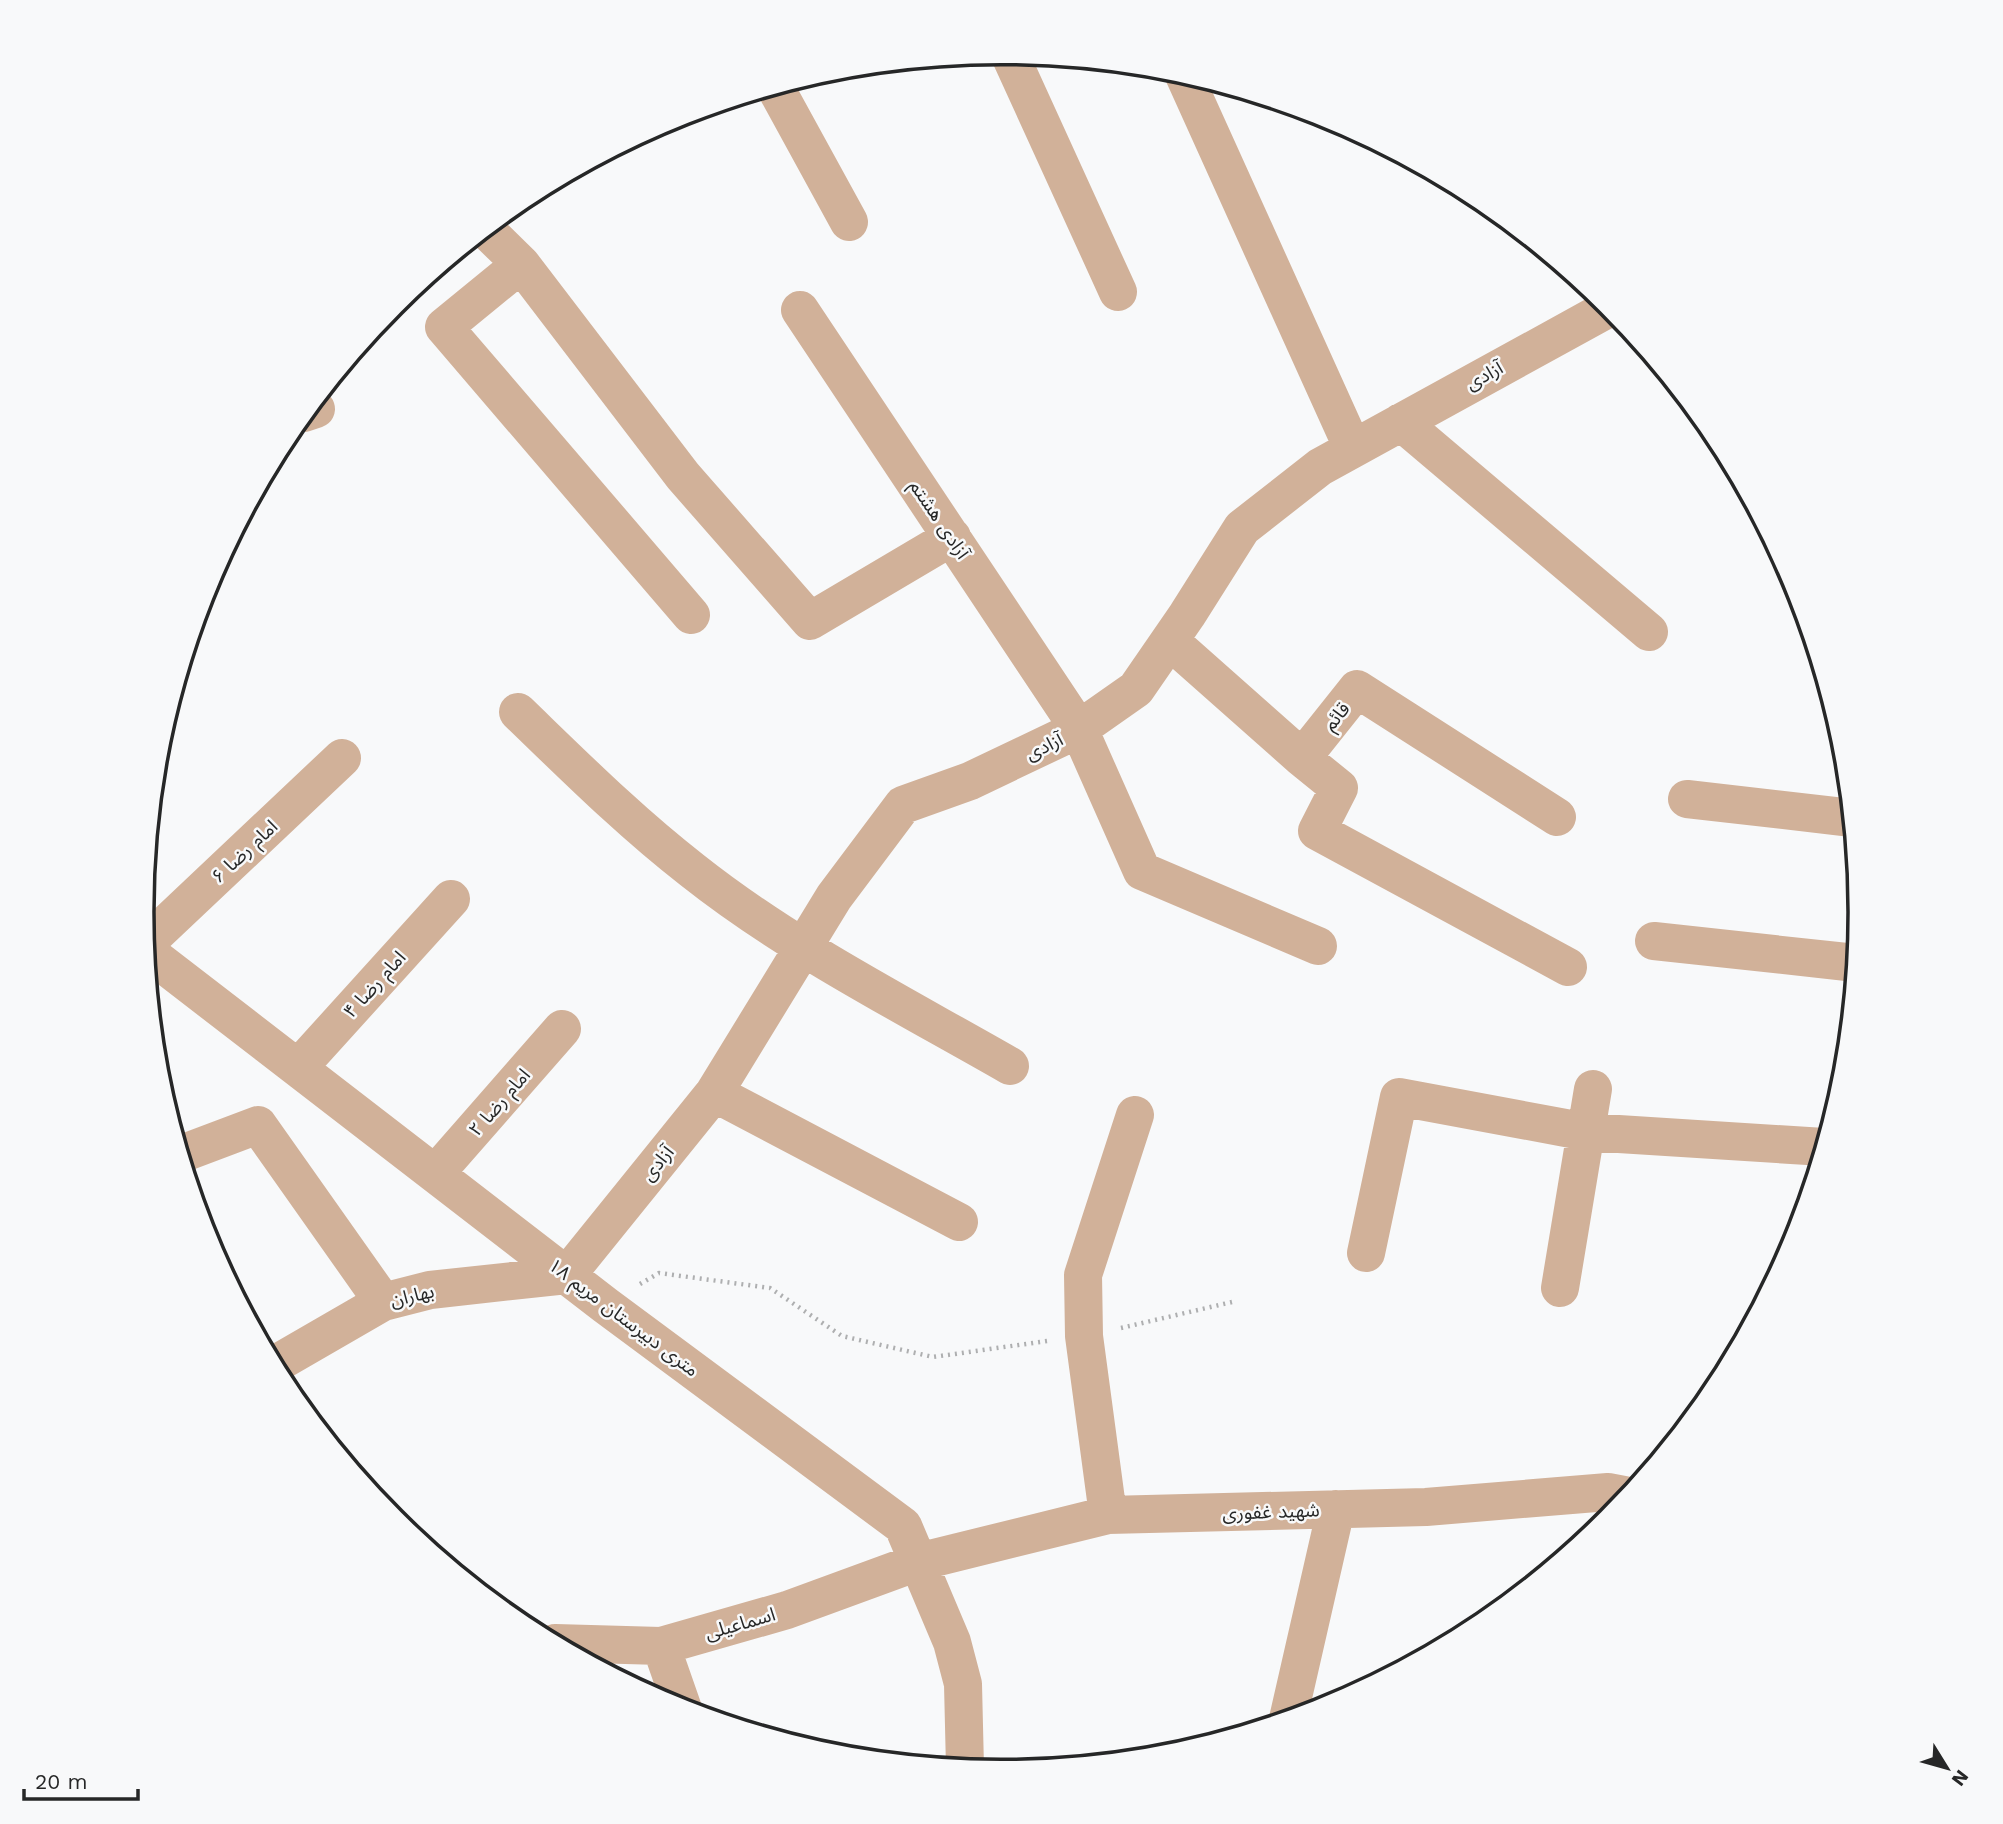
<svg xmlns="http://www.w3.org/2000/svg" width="2003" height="1824" font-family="'Work Sans','Noto Sans Arabic',sans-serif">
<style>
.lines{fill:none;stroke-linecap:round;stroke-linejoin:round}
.path{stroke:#aeafb0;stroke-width:4.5;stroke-dasharray:2 5;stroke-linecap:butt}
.minor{stroke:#d1b199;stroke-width:38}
.labels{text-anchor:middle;stroke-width:5;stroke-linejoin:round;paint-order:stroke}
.street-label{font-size:19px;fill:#262727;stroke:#f8f9fa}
.rim{fill:none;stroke:#262727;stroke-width:3.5}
</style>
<rect width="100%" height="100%" fill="#f8f9fa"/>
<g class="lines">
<path class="path" d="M640,1284L659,1273L770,1288L842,1336L933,1357L1047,1341
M1121,1328L1232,1302"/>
<path class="minor" d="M1009,53L1118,292
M1183,73L1353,449
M775,87L849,222
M485,229L521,264L683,476L810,621L952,537
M521,264L444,327L691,615
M800,310L1079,729L1142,871L1318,946
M304,413L316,409
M1401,422L1649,632
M1170,641L1302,758L1357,689L1557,817
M518,712C574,766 630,822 692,870C789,947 902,1004 1010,1066
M1302,758L1339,788L1317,831L1568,967
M1687,799L1852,818
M1654,941L1856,963
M145,944L342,758
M146,951L605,1305L903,1526L952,1642L963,1684L965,1768
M298,1068L451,899
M714,1093L959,1222
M181,1154L258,1125L383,1302
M435,1174L562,1029
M1366,1253L1399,1097L1587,1132L1824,1147
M1560,1288L1593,1089
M274,1365L383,1302L430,1290L567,1275L714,1093L834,897L903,805L970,781L1079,729L1136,689L1187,615L1242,528L1320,467L1611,307
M1108,1515L1084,1336L1083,1275L1135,1115
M555,1643L661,1646L787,1610L918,1562L1108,1515L1426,1507L1608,1492L1629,1496
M661,1646L683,1709
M1288,1719L1336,1509"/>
</g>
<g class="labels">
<g class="street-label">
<text transform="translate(1484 375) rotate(-29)" y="7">آزادی</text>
<text transform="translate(940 519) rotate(56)" y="7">آزادی هشتم</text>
<text transform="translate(1336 716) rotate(-51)" y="7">قائم</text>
<text transform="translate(1044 746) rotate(-26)" y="7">آزادی</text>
<text transform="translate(244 851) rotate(-43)" y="7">امام رضا ۶</text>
<text transform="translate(374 984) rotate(-48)" y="7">امام رضا ۴</text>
<text transform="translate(499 1102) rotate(-49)" y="7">امام رضا ۲</text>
<text transform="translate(657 1163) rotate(-51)" y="7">آزادی</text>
<text transform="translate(412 1295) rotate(-13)" y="7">بهاران</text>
<text transform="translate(624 1317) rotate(37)" y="7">۱۸ متری دبیرستان مریم</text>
<text transform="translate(1271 1511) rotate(-2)" y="7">شهید غفوری</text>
<text transform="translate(740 1623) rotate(-16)" y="7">اسماعیلی</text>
</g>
</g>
<path d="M0 0H2003V1824H0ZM154 912a847 847 0 1 1 1694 0a847 847 0 1 1-1694 0Z" fill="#f8f9fa" fill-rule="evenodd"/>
<path class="rim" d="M154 912a847 847 0 1 1 1694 0a847 847 0 1 1-1694 0Z"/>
<g transform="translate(1947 1768) rotate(127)" stroke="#f8f9fa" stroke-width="5" paint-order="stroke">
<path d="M0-5L12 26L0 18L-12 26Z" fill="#262727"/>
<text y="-10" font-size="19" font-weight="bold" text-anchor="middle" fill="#262727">N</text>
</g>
<path d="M24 1789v10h114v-10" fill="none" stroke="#262727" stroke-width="3.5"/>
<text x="35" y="1789" font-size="21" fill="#262727" stroke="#f8f9fa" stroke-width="5" paint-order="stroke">20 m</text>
</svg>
